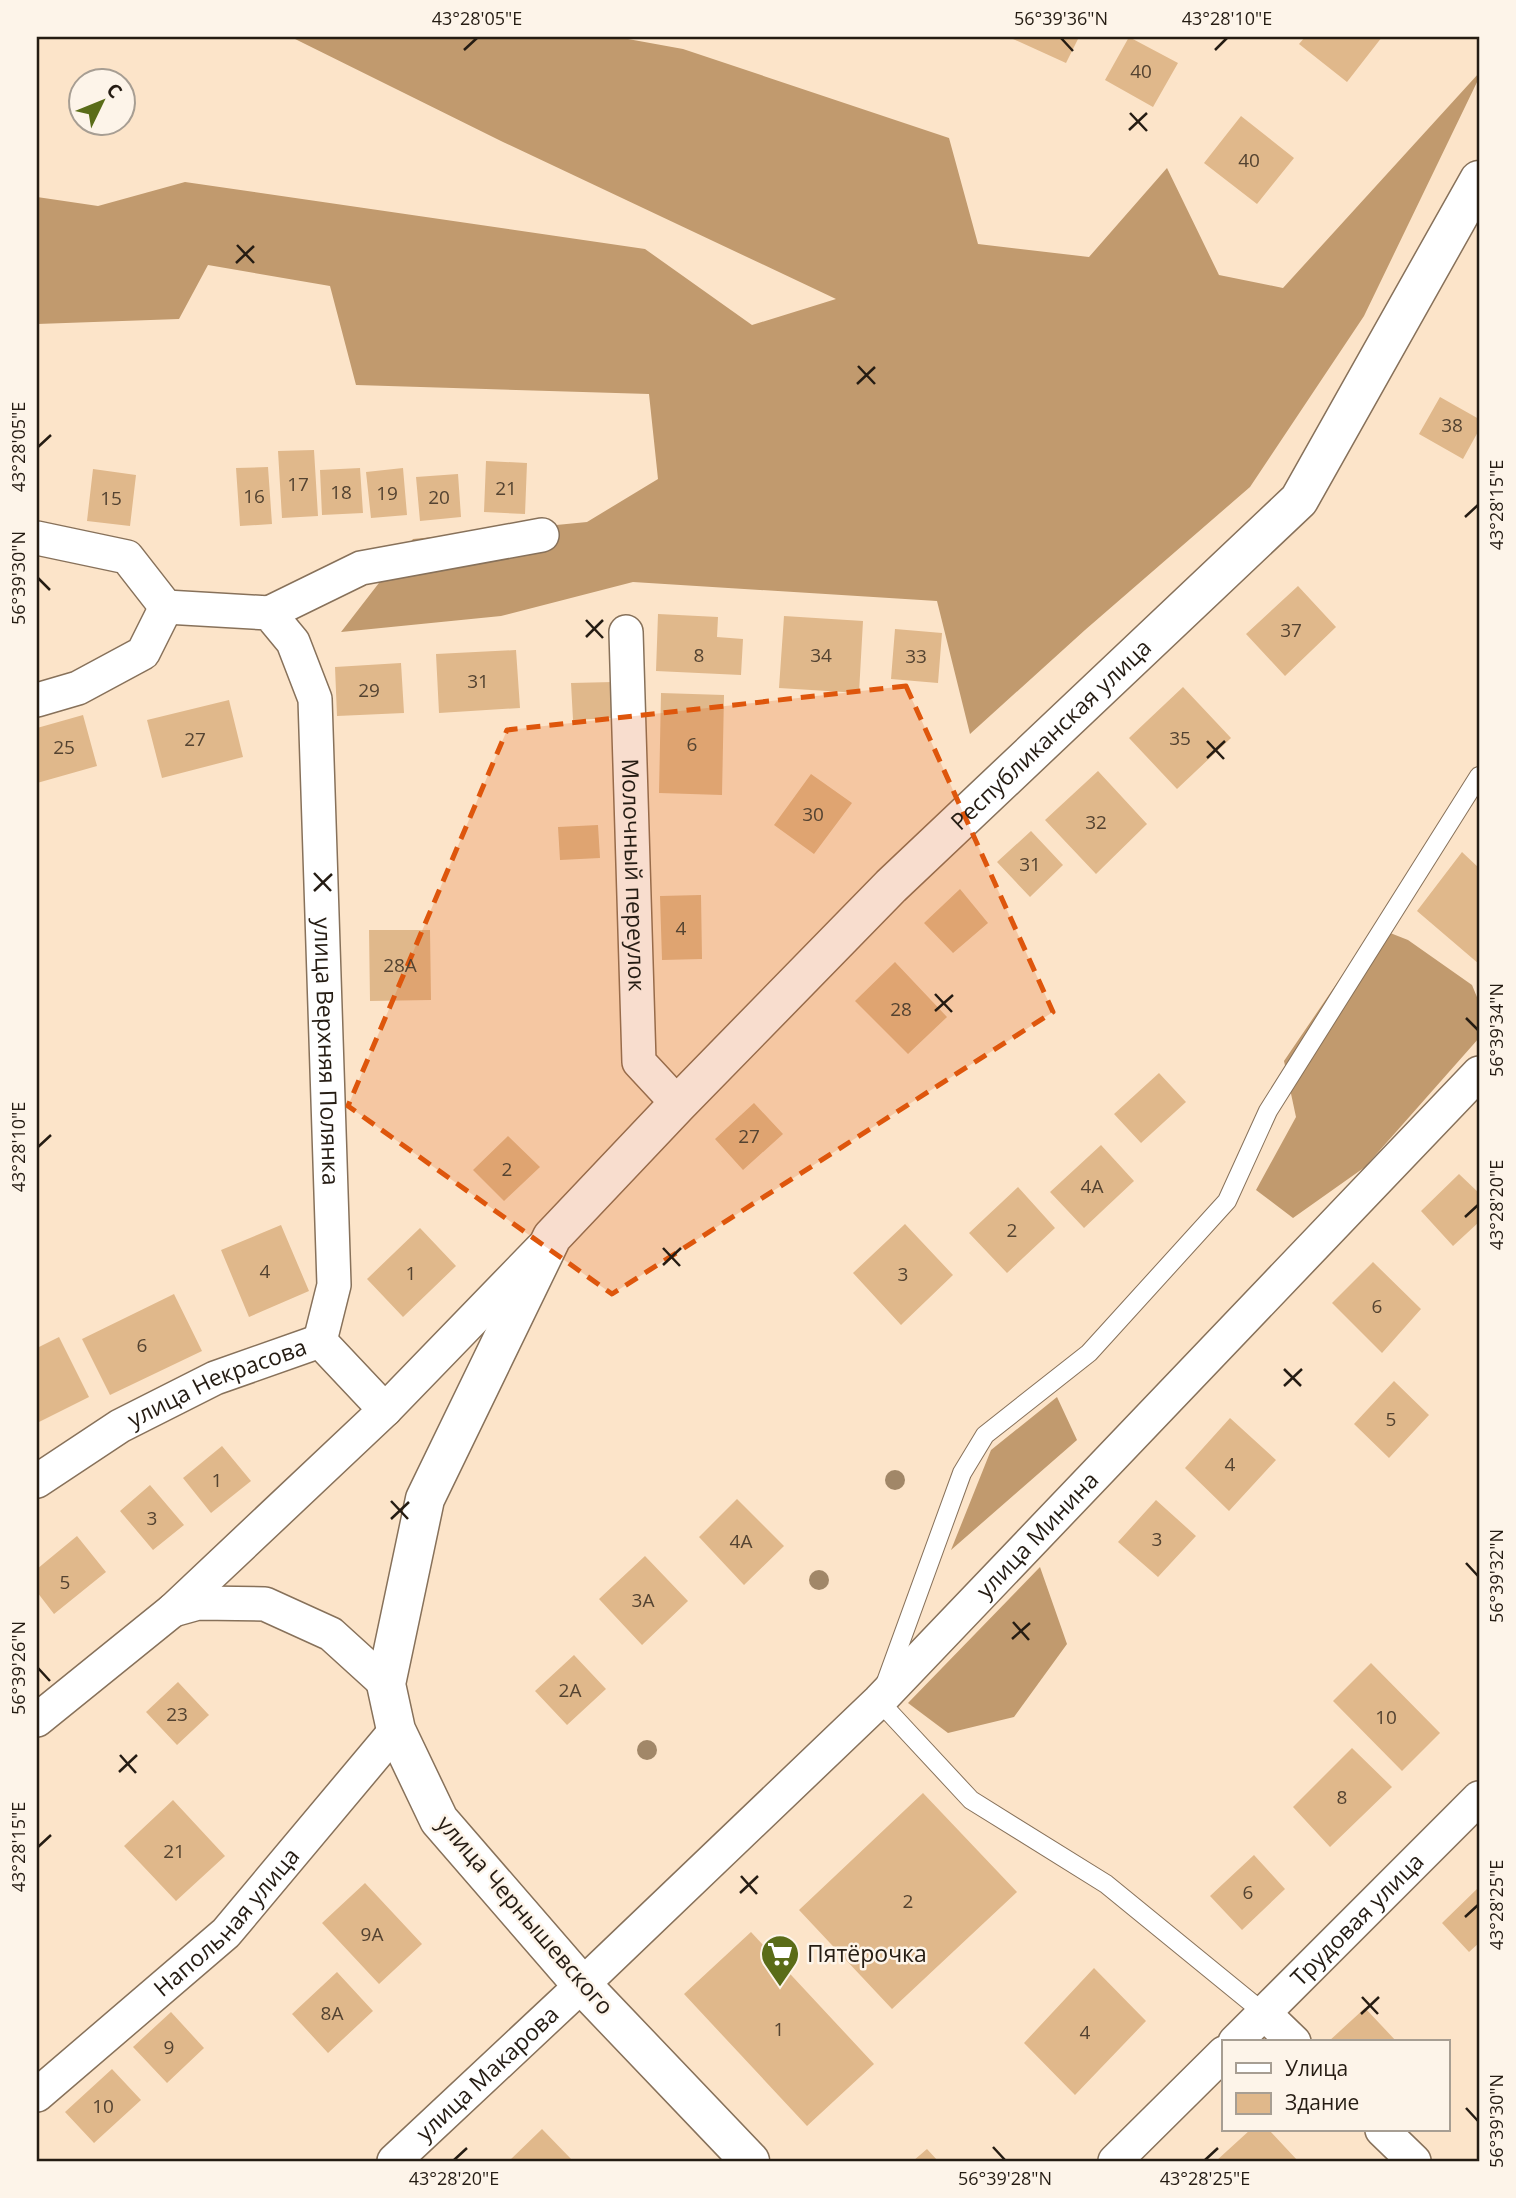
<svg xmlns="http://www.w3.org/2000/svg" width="1516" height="2198" font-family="'Open Sans',sans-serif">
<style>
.forest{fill:#c19a6e}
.building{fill:#e0b88b}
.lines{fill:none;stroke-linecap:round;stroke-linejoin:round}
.service-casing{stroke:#87715a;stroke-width:20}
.minor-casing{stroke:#87715a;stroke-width:36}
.tertiary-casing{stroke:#87715a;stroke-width:41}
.service{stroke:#fff;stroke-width:18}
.minor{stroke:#fff;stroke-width:33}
.tertiary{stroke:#fff;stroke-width:38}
.tree{fill:#a18768}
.marked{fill:#de560c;fill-opacity:0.2;stroke:#de560c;stroke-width:5;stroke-dasharray:14 9;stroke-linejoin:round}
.ticks{fill:none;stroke:#251c13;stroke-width:2.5}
.labels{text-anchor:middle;stroke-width:5;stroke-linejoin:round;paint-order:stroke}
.number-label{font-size:19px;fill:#544331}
.street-label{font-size:23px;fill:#251c13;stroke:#fdf4e9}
.poi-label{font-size:23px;fill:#251c13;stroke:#fdf4e9;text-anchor:start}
.neatline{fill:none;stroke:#251c13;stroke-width:2.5}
.ticks-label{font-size:18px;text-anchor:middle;fill:#251c13}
</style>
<rect width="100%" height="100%" fill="#fce4c9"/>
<path class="forest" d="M291,37H617L683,49L949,138L978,244L1089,257L1167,168L1219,275L1283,288L1479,73V78L1364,316L1250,487L1085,630L970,734L937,601L633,582L501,616L341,632L413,539L587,522L658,479L649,394L356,385L330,286L208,265L179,319L37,324V197L98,206L185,182L645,249L752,325L836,299L503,142Z
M1375,927L1408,940L1472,985L1479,1002V1038L1365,1167L1293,1218L1256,1190L1296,1117L1284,1061Z
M1057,1397L1077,1440L951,1550L991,1450Z
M1040,1567L1067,1644L1014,1717L948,1733L908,1703Z"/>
<path class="building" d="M1014,37H1079L1066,63L1013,39Z
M1129,37L1178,63L1153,107L1105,80Z
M1305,37H1382L1347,82L1299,44Z
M1241,116L1294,158L1257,204L1204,163Z
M1440,397L1479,419V430L1463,459L1419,434Z
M314,450L318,516L282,518L278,451Z
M486,461L527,463L525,514L484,512Z
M268,467L272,524L240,526L236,468Z
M360,468L363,513L322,515L320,470Z
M403,468L407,515L371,518L366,472Z
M93,469L136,475L130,526L87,521Z
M458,474L461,517L420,521L416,477Z
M1298,586L1336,627L1285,676L1246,634Z
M658,614L718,617L717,637L743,639L741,675L656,671Z
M784,616L863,621L859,693L779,688Z
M895,629L942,633L938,683L891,679Z
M516,650L520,708L439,713L436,654Z
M401,663L404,713L337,716L335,667Z
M613,682L614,718L573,720L571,683Z
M1183,687L1231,738L1177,789L1129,738Z
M661,693L724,695L722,795L659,793Z
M229,700L243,757L162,778L147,720Z
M83,715L97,766L37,783V728Z
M1098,771L1147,824L1096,874L1045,820Z
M811,774L852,803L814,854L774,825Z
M598,825L600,858L560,860L558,827Z
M1031,831L1063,865L1030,897L997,862Z
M1462,852L1479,868V964L1417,911Z
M960,889L988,923L953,953L924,923Z
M701,895L702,959L662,960L660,896Z
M369,930H430L431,1000L370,1001Z
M895,962L947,1017L908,1054L855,1001Z
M1159,1073L1186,1102L1141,1143L1114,1114Z
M754,1103L783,1134L743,1170L715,1139Z
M508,1136L540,1167L504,1201L473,1170Z
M1101,1145L1134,1181L1084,1228L1050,1192Z
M1459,1174L1479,1193V1222L1453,1246L1421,1211Z
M1018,1187L1055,1228L1007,1273L969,1233Z
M905,1224L953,1275L901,1325L853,1273Z
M281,1225L309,1291L249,1317L221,1250Z
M420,1228L456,1266L403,1317L367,1279Z
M1373,1262L1421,1309L1382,1353L1332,1303Z
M174,1294L202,1351L110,1395L82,1339Z
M59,1337L89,1397L37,1423V1348Z
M1394,1381L1429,1415L1389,1458L1354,1424Z
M1230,1418L1276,1460L1229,1511L1185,1468Z
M222,1446L251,1481L211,1513L183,1478Z
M150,1485L184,1525L153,1550L120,1511Z
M737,1499L784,1546L744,1585L699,1537Z
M1156,1500L1196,1536L1158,1577L1118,1542Z
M77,1536L106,1572L54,1614L37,1592V1569Z
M645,1556L688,1601L642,1645L599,1599Z
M574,1655L606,1689L567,1725L535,1691Z
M1371,1663L1440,1733L1402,1771L1333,1701Z
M178,1682L209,1715L177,1745L146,1712Z
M1352,1748L1392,1787L1330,1847L1293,1807Z
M923,1793L1017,1892L892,2009L799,1910Z
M173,1800L225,1856L176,1901L124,1846Z
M1254,1855L1285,1889L1242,1930L1210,1896Z
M365,1883L422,1944L379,1984L322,1923Z
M1479,1887V1943L1469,1952L1442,1923Z
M751,1932L874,2064L807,2126L684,1994Z
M1094,1968L1146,2021L1075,2095L1024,2043Z
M337,1972L373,2011L328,2053L292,2014Z
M1365,2008L1397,2042H1328Z
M171,2012L204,2048L167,2083L133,2047Z
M112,2069L141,2100L94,2143L65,2112Z
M542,2129L573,2161H509Z
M1250,2130H1269L1298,2161H1216Z
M927,2149L938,2161H913Z"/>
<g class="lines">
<defs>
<path id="service" d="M1264,2013L1106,1884L971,1800L879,1701L962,1473L985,1435L1089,1353L1227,1201L1268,1111L1479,776"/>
<g id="minor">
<path id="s1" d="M37,538L127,557L166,607L269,613L293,642L315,699L334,1285L320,1341"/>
<path d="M269,613L361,568L542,535"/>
<path id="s2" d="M626,632L639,1062L678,1104"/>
<path d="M37,700L78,688L143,653L166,607"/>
<path d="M320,1341L385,1410"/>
<path id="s3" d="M37,1481L120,1426L215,1378L320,1341"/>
<path d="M173,1610L198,1603L265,1604L331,1634L386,1684"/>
<path d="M37,1720L173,1610L385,1410L541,1249"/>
<path d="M1264,2013L1294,2042"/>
<path id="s4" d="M1235,2042L1479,1798"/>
<path id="s5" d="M37,2095L226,1933L396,1730"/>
<path d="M1382,2130L1414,2161"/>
<path id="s6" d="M394,2161L582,1985L879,1701L1479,1073"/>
<path d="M1115,2161L1224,2053"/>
</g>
<g id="tertiary">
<path id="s7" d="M750,2161L582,1985L439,1820L396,1730L386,1684L425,1499L552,1237L678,1104L891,886L1299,500L1479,180"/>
</g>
</defs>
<use href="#service" class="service-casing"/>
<use href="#minor" class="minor-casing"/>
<use href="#tertiary" class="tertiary-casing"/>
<use href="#service" class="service"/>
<use href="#minor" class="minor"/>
<use href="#tertiary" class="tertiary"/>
</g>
<g class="tree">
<circle cx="895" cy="1480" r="10"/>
<circle cx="819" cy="1580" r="10"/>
<circle cx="647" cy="1750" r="10"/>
</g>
<path class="marked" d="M906,686L1053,1012L612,1294L348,1106L507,730Z"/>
<path class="ticks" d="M1061,38L1073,51M464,50L477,38M1215,50L1227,38M1130,113L1147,131M1129,130L1147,113M237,245L254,263M236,263L254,246M858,366L875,384M857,384L875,367M38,447L51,435M1465,517L1478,505M38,578L50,590M586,620L603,638M586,637L603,620M1207,741L1224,759M1207,758L1225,741M314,873L331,891M314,891L332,874M935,994L952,1012M935,1011L953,995M1466,1018L1478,1030M38,1147L51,1135M1465,1217L1478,1205M663,1248L680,1266M663,1265L681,1248M1284,1369L1301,1386M1284,1386L1302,1369M391,1501L408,1519M391,1519L409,1502M1466,1563L1478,1576M1013,1622L1029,1640M1012,1639L1030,1623M38,1668L50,1681M120,1755L136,1773M119,1772L137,1755M38,1847L51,1835M741,1876L757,1894M740,1893L758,1876M1465,1917L1478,1905M1362,1997L1378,2014M1361,2014L1379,1997M1466,2108L1478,2121M993,2147L1005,2160M454,2160L467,2148M1205,2160L1218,2148"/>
<defs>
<symbol id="supermarket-pin" viewBox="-11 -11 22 30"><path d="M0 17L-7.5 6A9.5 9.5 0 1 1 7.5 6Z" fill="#5a6c18" stroke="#fdf4e9"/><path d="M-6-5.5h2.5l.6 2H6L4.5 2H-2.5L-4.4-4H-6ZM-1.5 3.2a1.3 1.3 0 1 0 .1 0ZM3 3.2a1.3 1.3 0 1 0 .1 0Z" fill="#fff"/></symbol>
</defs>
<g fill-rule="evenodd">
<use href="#supermarket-pin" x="758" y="1932" width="44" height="60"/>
</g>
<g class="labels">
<g class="number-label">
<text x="1141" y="78">40</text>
<text x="1249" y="167">40</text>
<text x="1452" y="432">38</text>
<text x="298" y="491">17</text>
<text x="506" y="495">21</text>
<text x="341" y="499">18</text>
<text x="387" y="500">19</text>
<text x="254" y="503">16</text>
<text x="439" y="504">20</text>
<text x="111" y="505">15</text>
<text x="1291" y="637">37</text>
<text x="699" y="662">8</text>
<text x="821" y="662">34</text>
<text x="916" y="663">33</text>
<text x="478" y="688">31</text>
<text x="369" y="697">29</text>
<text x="1180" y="745">35</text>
<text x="195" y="746">27</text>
<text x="692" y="751">6</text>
<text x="64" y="754">25</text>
<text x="813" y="821">30</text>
<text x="1096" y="829">32</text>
<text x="1030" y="871">31</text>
<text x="681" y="935">4</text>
<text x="400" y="972">28А</text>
<text x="901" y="1016">28</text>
<text x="749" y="1143">27</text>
<text x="507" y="1176">2</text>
<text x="1092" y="1193">4А</text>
<text x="1012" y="1237">2</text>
<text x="265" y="1278">4</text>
<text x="411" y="1280">1</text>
<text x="903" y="1281">3</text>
<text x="1377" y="1313">6</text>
<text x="142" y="1352">6</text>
<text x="1391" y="1426">5</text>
<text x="1230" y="1471">4</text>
<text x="217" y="1487">1</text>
<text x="152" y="1525">3</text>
<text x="1157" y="1546">3</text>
<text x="741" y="1548">4А</text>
<text x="65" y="1589">5</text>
<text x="643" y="1607">3А</text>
<text x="570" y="1697">2А</text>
<text x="177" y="1721">23</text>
<text x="1386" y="1724">10</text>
<text x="1342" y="1804">8</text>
<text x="174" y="1858">21</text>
<text x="1248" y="1899">6</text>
<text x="908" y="1908">2</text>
<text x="372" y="1941">9А</text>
<text x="332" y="2020">8А</text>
<text x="779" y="2036">1</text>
<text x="1085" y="2039">4</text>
<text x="169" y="2054">9</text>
<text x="103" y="2113">10</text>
</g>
<g class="street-label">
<text dy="8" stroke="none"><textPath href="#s7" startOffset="1797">Республиканская улица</textPath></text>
<text dy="8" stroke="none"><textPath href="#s2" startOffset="243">Молочный переулок</textPath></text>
<text dy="8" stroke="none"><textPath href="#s1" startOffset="710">улица Верхняя Полянка</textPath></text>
<text dy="8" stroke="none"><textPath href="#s3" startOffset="206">улица Некрасова</textPath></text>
<text dy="8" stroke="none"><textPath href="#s6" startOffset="898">улица Минина</textPath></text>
<text transform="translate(525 1915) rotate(49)" y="8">улица Чернышевского</text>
<text dy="8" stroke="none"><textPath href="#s4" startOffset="173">Трудовая улица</textPath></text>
<text dy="8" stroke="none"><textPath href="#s5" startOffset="257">Напольная улица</textPath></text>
<text dy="8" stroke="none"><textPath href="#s6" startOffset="128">улица Макарова</textPath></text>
</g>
<g class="poi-label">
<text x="807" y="1962">Пятёрочка</text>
</g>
</g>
<rect width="1516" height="2198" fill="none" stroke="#fdf4e9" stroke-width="77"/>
<rect x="1222" y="2040" width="228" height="91" fill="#fdf4e9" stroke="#a79e93" stroke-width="2"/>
<rect x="1236" y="2063" width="35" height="10" fill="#ffffff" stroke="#a79e93" stroke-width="2"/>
<text x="1285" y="2076" font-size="21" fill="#251c13">Улица</text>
<rect x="1236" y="2093" width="35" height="21" fill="#e0b88b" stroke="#a79e93" stroke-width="2"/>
<text x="1285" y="2110" font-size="21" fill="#251c13">Здание</text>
<g transform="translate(102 102) rotate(47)"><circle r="33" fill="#fdf4e9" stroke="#a79e93" stroke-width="2"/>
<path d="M0-5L12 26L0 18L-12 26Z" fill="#5a6c18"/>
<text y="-10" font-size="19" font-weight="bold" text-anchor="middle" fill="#251c13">С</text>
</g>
<rect x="38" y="38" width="1440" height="2122" class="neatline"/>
<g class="ticks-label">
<text x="477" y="25">43°28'05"E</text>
<text x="1061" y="25">56°39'36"N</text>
<text x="1227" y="25">43°28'10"E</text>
<text transform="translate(19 447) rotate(-90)" y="6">43°28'05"E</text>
<text transform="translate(1497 505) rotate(-90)" y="6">43°28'15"E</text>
<text transform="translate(19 578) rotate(-90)" y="6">56°39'30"N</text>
<text transform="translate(1497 1030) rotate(-90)" y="6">56°39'34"N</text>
<text transform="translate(19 1147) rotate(-90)" y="6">43°28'10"E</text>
<text transform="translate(1497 1205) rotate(-90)" y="6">43°28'20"E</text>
<text transform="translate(1497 1576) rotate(-90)" y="6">56°39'32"N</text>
<text transform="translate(19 1668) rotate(-90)" y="6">56°39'26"N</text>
<text transform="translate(19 1847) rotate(-90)" y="6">43°28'15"E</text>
<text transform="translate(1497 1905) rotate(-90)" y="6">43°28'25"E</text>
<text transform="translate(1497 2121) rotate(-90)" y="6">56°39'30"N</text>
<text x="454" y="2185">43°28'20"E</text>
<text x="1005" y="2185">56°39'28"N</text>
<text x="1205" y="2185">43°28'25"E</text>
</g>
</svg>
